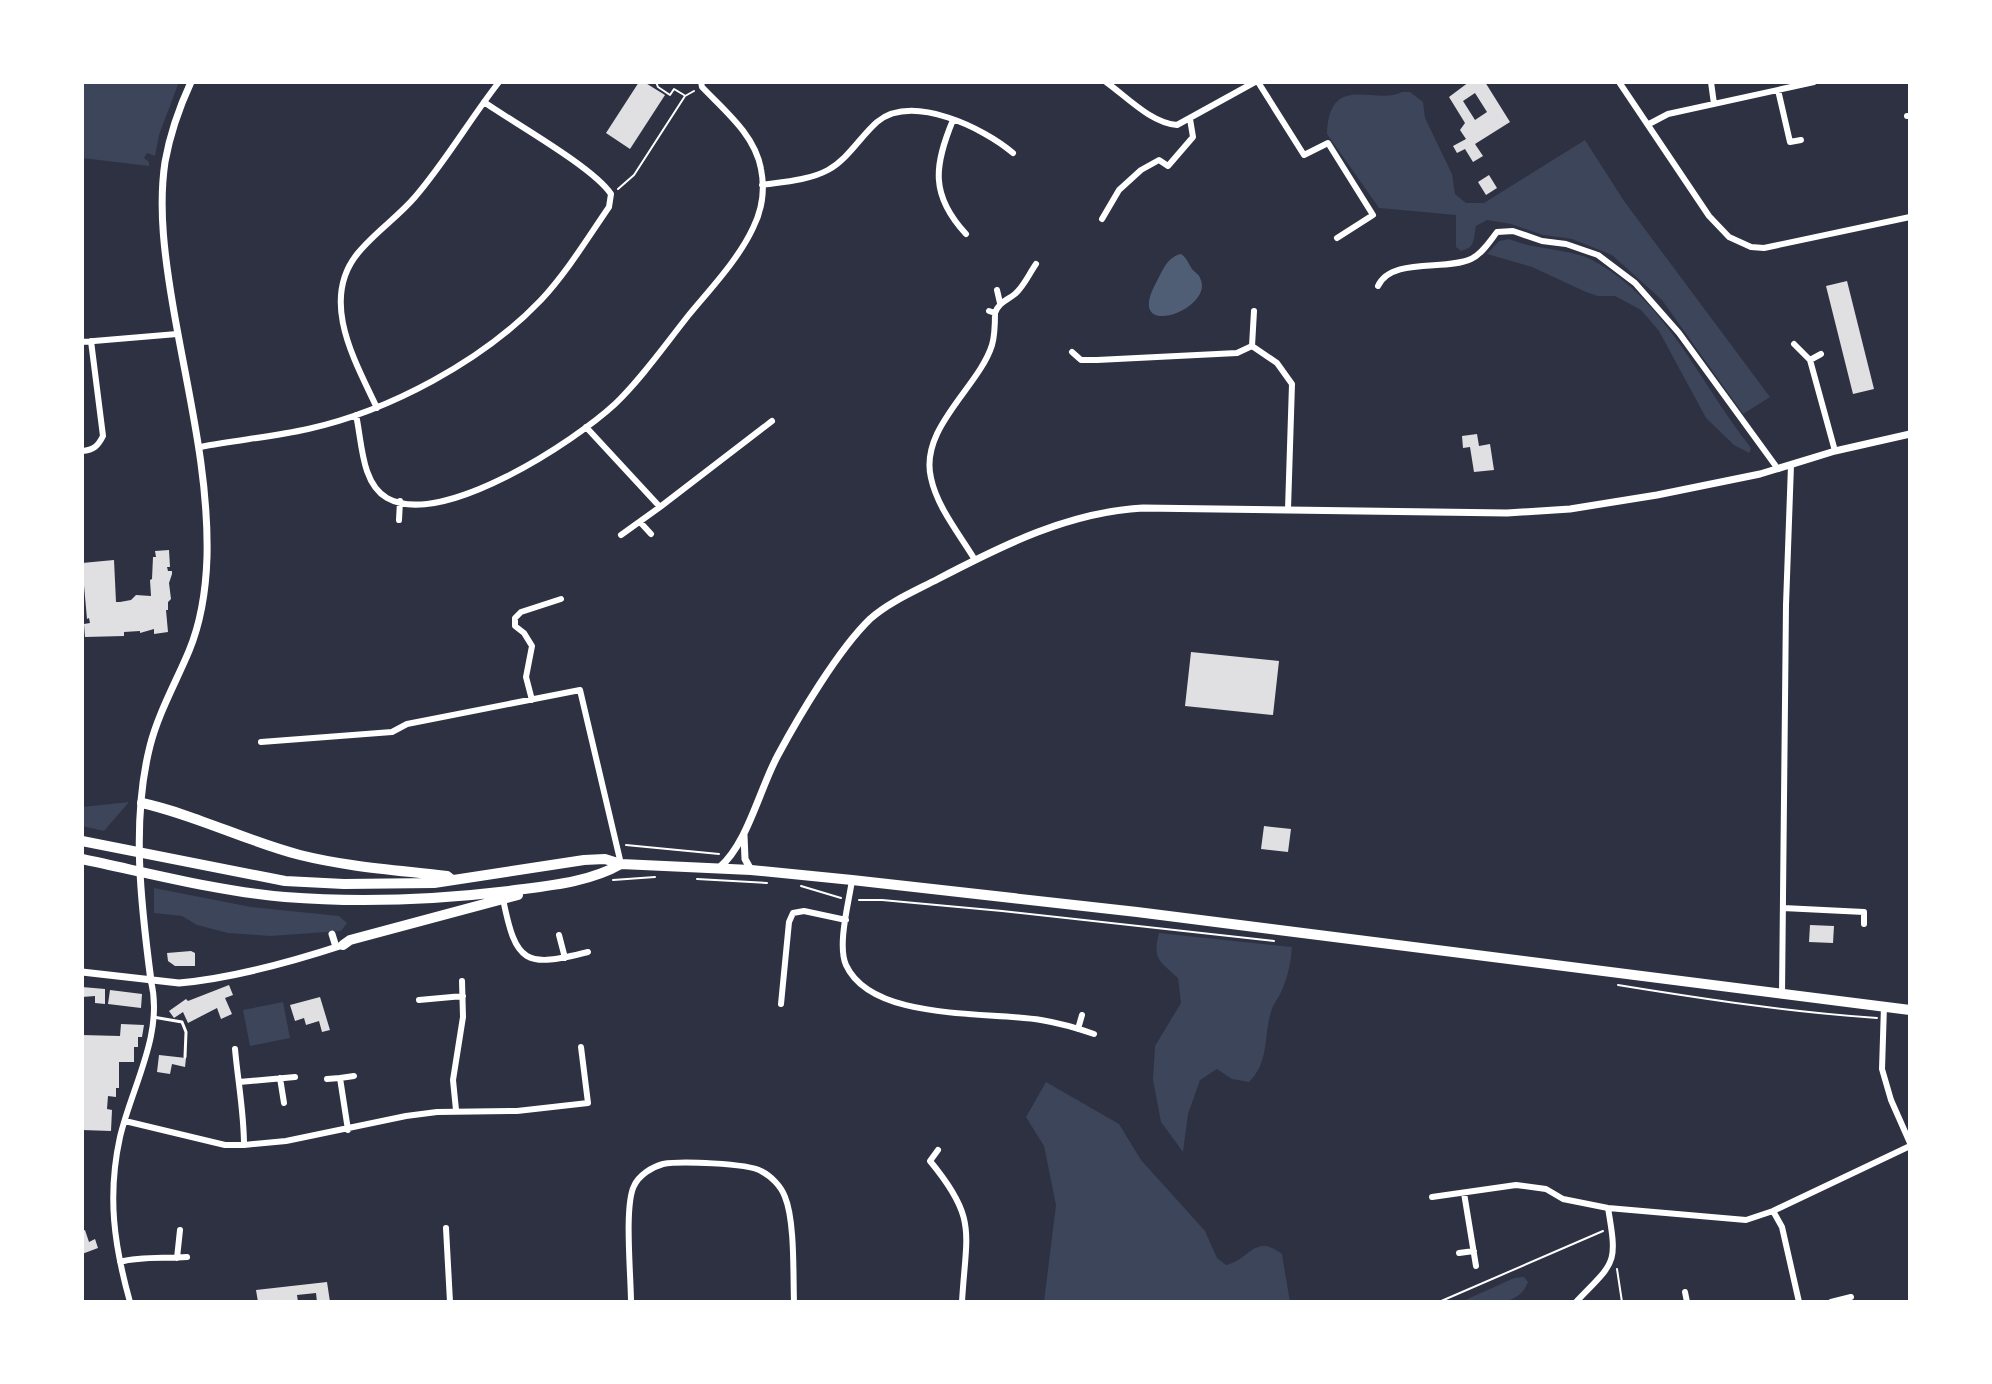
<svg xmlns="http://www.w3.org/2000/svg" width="1992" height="1384" font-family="'PT Sans Narrow',sans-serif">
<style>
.green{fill:#3c4559}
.water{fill:#4f5d75}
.building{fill:#e0e0e3;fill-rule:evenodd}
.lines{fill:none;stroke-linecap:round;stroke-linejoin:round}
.path{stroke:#fff;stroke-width:2}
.service{stroke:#fff;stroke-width:3}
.minor{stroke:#fff;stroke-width:6}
.tertiary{stroke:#fff;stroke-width:7}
.trunk{stroke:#fff;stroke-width:10}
</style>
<rect width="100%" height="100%" fill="#2d3142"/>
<path class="green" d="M82,82H179L159,135L155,156L147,153L144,158L149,162V166L82,158Z
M1402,92H1410L1423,102L1425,118L1452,174L1455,194L1466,203H1484L1585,140L1624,201L1770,397L1743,414L1662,300L1612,255L1572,239L1543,235L1511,224L1487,220L1476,226C1473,240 1476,247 1461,251L1456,247V215L1379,208L1327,134C1329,71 1375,106 1402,92Z
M1509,239C1535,250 1568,248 1592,260C1665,298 1700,383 1749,445L1751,449L1749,453L1734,445L1706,418L1659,331L1641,310L1615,296H1598L1586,292L1532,267L1487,254L1499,241Z
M129,802L104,831L82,826V807Z
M154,888L251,907L339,916L347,923L341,931L270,936L228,933L197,925L182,916L154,913Z
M1159,933L1292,947C1291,962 1288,976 1282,990C1279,998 1273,1004 1271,1012C1263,1038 1270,1061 1249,1082L1232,1079L1217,1069L1200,1080L1188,1114L1183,1152L1161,1122L1153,1080L1155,1046L1181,1003L1178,978C1160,961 1152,960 1159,933Z
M283,1002L290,1038L250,1046L243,1010Z
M1046,1082L1119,1124L1141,1160L1205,1231L1217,1258L1226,1265C1251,1259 1254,1233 1282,1254L1290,1302H1044L1056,1205L1044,1146L1026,1117Z
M1524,1277L1528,1282C1518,1309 1484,1302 1461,1302L1514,1278Z"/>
<path class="water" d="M1181,254C1187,258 1188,263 1192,269C1194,272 1199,274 1200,278C1217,309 1121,344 1157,281C1163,270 1167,257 1181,254Z"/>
<path class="building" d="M639,82H644L665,95L630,149L606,133Z
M1469,82H1485L1510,122L1475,144L1483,156L1473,162L1465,149L1457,153L1453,146L1466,139L1460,130L1465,123L1449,97ZM1475,93L1487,112L1475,120L1463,101Z
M1489,175L1497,188L1486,195L1478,182Z
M1847,281L1874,389L1853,394L1826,286Z
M1477,434L1479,446L1490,444L1494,470L1474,472L1470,447L1463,448L1462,436Z
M169,550L170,567H167L168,571H172V574L169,583L171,599L168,602V610H166L168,632L154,634V629L140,633V631L124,632V636L85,637L84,624L90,623L89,618L87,619L82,563L114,560L116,602H120L131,600L136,595L151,596L150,580L152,579L153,557H156L155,551Z
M1191,652L1279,661L1273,715L1185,706Z
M1264,826L1291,829L1288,852L1261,849Z
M1810,925L1834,926L1833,943L1809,942Z
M191,951L195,953V966H175L168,961L167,953Z
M229,985L233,995L225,998L232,1014L221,1019L217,1008L188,1023L183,1012L174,1018L169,1011L186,999L188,1001Z
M82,987L105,989V1004L95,1003V996L82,997Z
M110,990L142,994L141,1008L108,1004Z
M320,997L330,1030L322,1032L319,1021L306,1025L304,1018L295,1021L290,1005Z
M121,1024L144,1025L142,1037H138V1047H134V1062H119V1088H116V1097L108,1096L107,1109L112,1110L111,1131L82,1130V1035L120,1036Z
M159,1055L186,1058L185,1067L172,1064L170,1074L157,1072Z
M85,1230L89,1242L95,1239L98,1248L82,1254V1231Z
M327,1282L330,1302H317L316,1293L297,1295L298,1302H258L256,1290Z"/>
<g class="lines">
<path class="path" d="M656,82L658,87L670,95L674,89L684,95
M618,189L634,175L685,96L694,91
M626,845L719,854
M697,879L767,883
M613,880L655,877
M801,886L841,898
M859,900H882L1002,911L1274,941
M1618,985C1704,999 1790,1012 1877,1018
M1617,1269L1622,1302
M1439,1302L1603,1231"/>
<path class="service" d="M153,1017L182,1022L186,1032L185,1057"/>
<path class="minor" d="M1106,82C1127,97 1151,123 1177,125L1255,82
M1258,82L1304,155L1328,143L1373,215L1337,238
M1619,82L1709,216L1729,237L1751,247L1764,248L1910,217
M1711,82L1714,104
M1778,90L1790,142L1801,140
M1907,116H1910
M953,120C934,166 930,195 966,234
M1649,124L1668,114L1814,82
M762,185C783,182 810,180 828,170C848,159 860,137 877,122C912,93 984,128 1013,153
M1102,219L1119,190L1141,170L1159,160L1168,166L1193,137L1190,119
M1378,286C1391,257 1446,271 1471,259C1482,254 1490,241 1497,232L1513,231L1542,241L1566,244L1598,255L1635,283L1679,333L1778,469
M997,290L1000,303
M1254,311L1252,346L1277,363L1292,384L1288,509
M995,313C999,302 1006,301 1015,294C1024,286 1029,274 1036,264
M82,342L177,334
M1794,344L1810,360L1835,451
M1072,352L1081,360H1097L1237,353L1252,346
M1810,360L1821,354
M377,408C355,361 319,300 358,253C375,232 398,217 415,197C446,161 470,119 499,82
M356,415C362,441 361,483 387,498C442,529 575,441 615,404C642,378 665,345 688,316C711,288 738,260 753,228C762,210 765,189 761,169C755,135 725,111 702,87L701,82
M586,427L660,507L772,421
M200,447C236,440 272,437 308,429C389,411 483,361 541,300C567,272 587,239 609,207L611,194C593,167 514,123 484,102
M82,451C94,450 98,446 103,436L91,341
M399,520L400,501
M640,522L651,534
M621,535L660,507
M975,560C960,535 937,507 931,478C919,428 979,387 992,345C995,335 995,324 995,313L989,311
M532,700L526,677L532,646L524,633L515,626V618L521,612L561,599
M261,742L392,732L407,724L580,690L621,864
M852,880C849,902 837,945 846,965C872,1022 989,1011 1041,1020C1059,1023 1077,1028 1094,1034
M503,899C516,964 525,968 588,952
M1783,908L1864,912V924
M559,935L565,958
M1782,994L1786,605L1791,465
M419,1000L463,996
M781,1004L789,922L793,913L804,911L846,920
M1884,1006L1882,1069L1891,1100L1910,1143
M1078,1029L1082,1015
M235,1049C238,1082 244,1113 244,1145
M280,1078L284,1103
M327,1079L340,1078
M239,1082L295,1077
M456,1110L453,1080L463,1017L462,981
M125,1121L225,1145H244L286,1141L406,1116L437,1112L517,1111L588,1103L581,1047
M348,1130L340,1078L354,1076
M938,1150L930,1161C978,1219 966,1232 962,1302
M1464,1193L1476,1266
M1432,1197L1516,1185L1546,1189L1563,1199L1608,1208L1746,1220L1773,1211L1910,1146
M1773,1211L1782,1227L1799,1302
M446,1228L450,1302
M1459,1253L1474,1251
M177,1258L180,1230
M120,1262C142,1256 164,1259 187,1257
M1685,1292L1687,1302
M130,1302C114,1245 107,1196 120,1137C132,1086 164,1034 151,981
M631,1302C631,1276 624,1206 634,1186C639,1175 652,1167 663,1164C679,1161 747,1163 761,1171C771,1176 781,1186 785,1197C795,1221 793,1275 794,1302
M1576,1302C1615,1261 1618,1266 1608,1208
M1831,1302L1851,1297"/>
<path class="tertiary" d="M744,835L745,859L751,870
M719,868C748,843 759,790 778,755C799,716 838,650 870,619C889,602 915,591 938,579C1003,545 1069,512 1143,508L1507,513L1570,509L1657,495L1760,474L1835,451L1910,434
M332,934L336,947
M82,972L179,983C234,978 291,962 343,945
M151,981C141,905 131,821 150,746C158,714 176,682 189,651C201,622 206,589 207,557C209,472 187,389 173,306C165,259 158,209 165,162C170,134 179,108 191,82"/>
<path class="trunk" d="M142,803C196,815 246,841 300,855C348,867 397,870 447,876L452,880
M82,841L285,881L344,884L434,883L584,860L605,859L621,864L751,870L852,880L1137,912L1910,1010
M82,859C149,873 217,891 285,897C360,903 434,900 509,891C546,886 588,883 621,864
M343,945L350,940L518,895"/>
</g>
<rect width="1992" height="1384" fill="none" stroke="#ffffff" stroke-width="168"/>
</svg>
